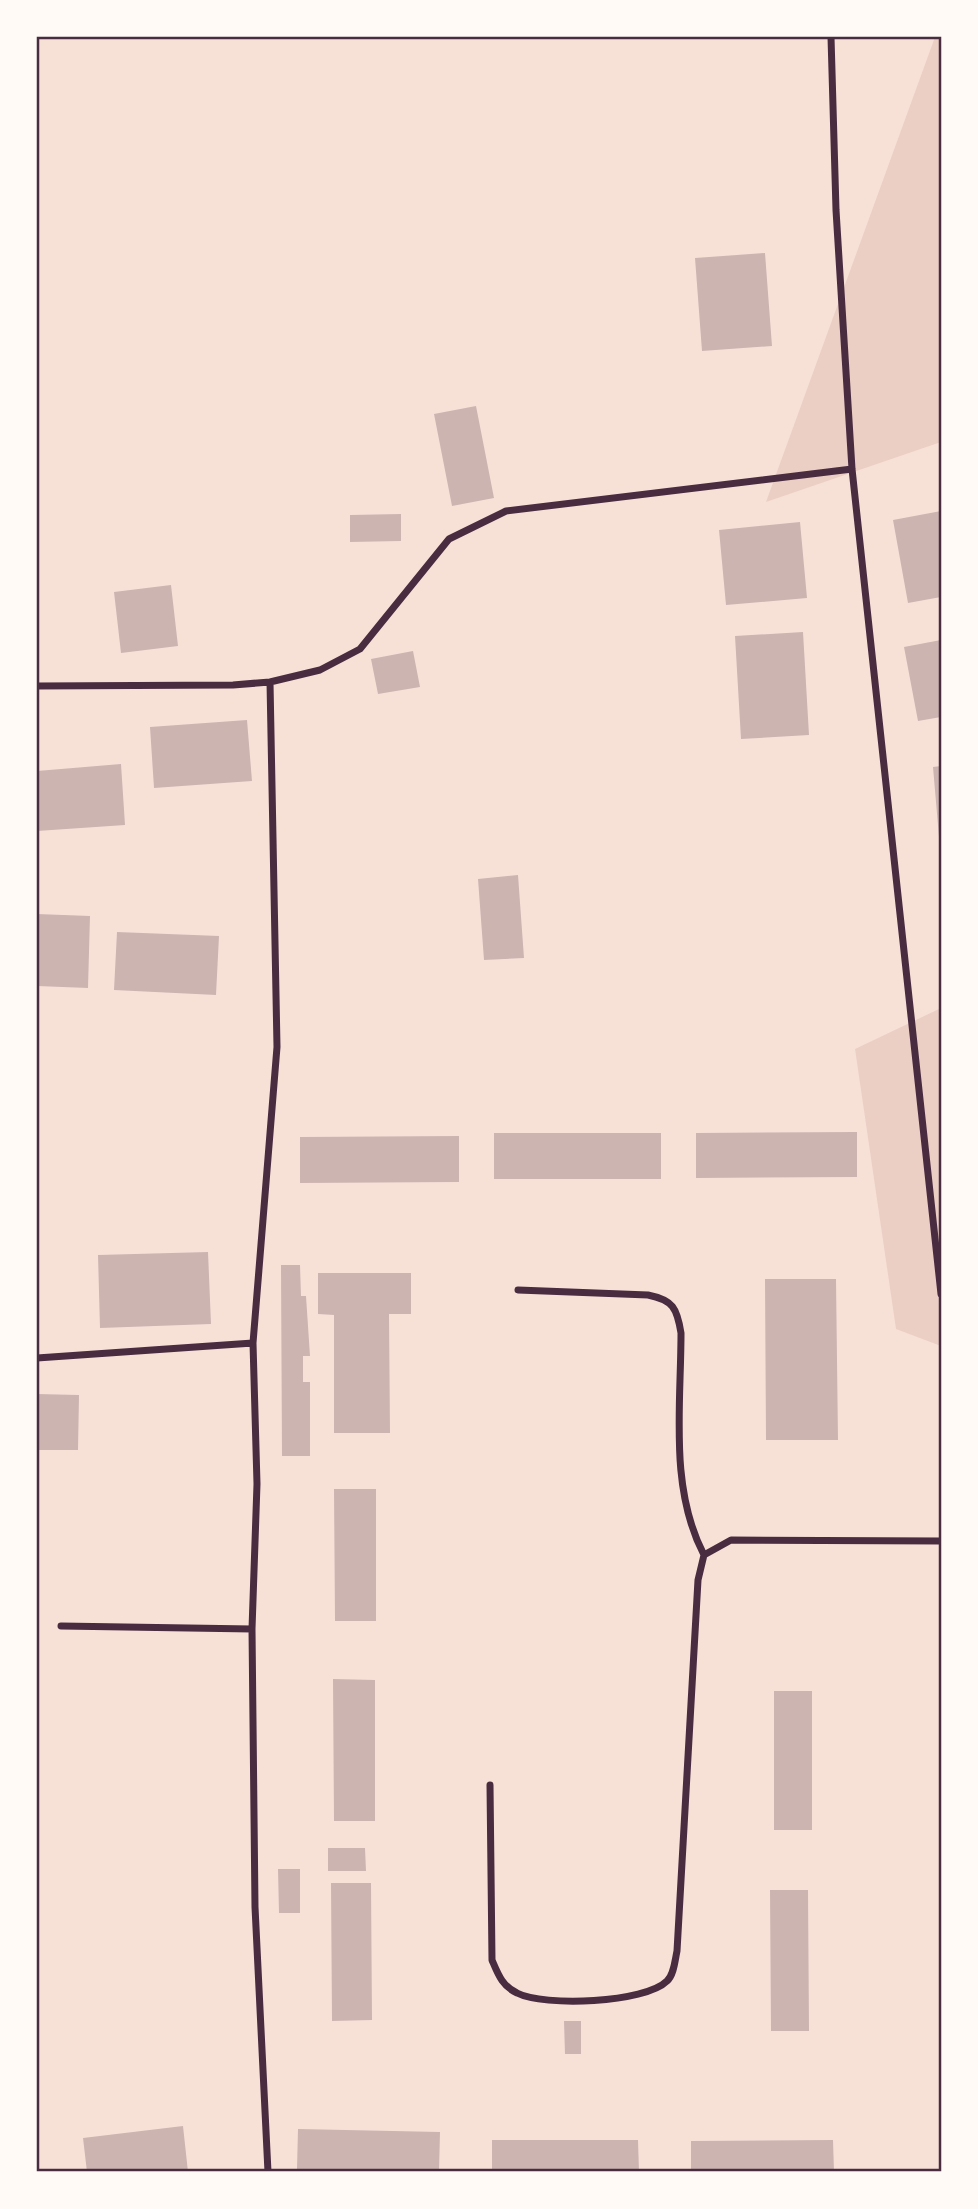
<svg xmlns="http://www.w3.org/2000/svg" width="978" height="2209" font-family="Roboto,sans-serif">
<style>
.green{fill:#ebcfc5}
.building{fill:#ccb4b1}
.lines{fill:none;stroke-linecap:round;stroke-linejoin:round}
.minor{stroke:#4a2c40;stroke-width:7}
.neatline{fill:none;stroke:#4a2c40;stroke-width:2.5}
</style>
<rect width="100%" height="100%" fill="#f7e1d7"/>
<path class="green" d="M935,37H941V442L766,502Z
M941,1008V1346L896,1329L855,1049Z"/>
<path class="building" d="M765,253L772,346L702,351L695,258Z
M476,406L494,498L452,506L434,414Z
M941,511V597L908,603L893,520Z
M401,514V541L350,542V515Z
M800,522L807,598L726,605L719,530Z
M171,585L178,646L121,653L114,592Z
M803,632L809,735L741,739L735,636Z
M941,640V717L918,721L904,647Z
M413,651L420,687L378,694L371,659Z
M247,720L252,781L154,788L150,727Z
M121,764L125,825L37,831V771Z
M941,766V837H939L933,767Z
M518,875L524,958L484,960L478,879Z
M37,914L90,916L88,988L37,986Z
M117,932L219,936L216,995L114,990Z
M857,1132V1177L696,1178V1133Z
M494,1133H661V1179H494Z
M459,1136V1182L300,1183V1137Z
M208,1252L211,1324L100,1328L98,1255Z
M281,1265H300L301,1296H306L310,1356H303V1382H310V1456H282Z
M318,1273H411V1314H389L390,1433H334V1315L318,1314Z
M765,1279H836L838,1440H766Z
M37,1394L79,1395L78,1450H37Z
M334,1489H376V1621H335Z
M333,1679L375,1680V1821H334Z
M774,1691H812V1830H774Z
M328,1848H365L366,1871H328Z
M278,1869H300V1913H279Z
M331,1883H371L372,2020L332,2021Z
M770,1890H808L809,2031H771Z
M564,2021H581V2054H565Z
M183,2126L188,2172H87L83,2138Z
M298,2129L440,2132L439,2172L297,2169Z
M492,2140H638L639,2172H492Z
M833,2140L834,2172H691V2141Z"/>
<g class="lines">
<path class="minor" d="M831,37L836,210L852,469L941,1294
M37,686L233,685L270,682L320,670L360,649L449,539L506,511L852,469
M518,1290L648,1295C673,1300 677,1308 681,1333C681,1407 669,1488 704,1555
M37,1358L253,1343
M61,1626L252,1629
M490,1785L492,1960C498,1974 502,1986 517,1993C544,2007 645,2003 667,1981C674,1975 675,1960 677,1951L698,1580L704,1555L731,1540L941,1541
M268,2172L255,1907L252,1629L257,1484L253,1343L277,1047L270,682"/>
</g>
<rect width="978" height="2209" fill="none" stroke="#fffaf5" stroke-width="77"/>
<rect x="38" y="38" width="902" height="2132" class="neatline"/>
</svg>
